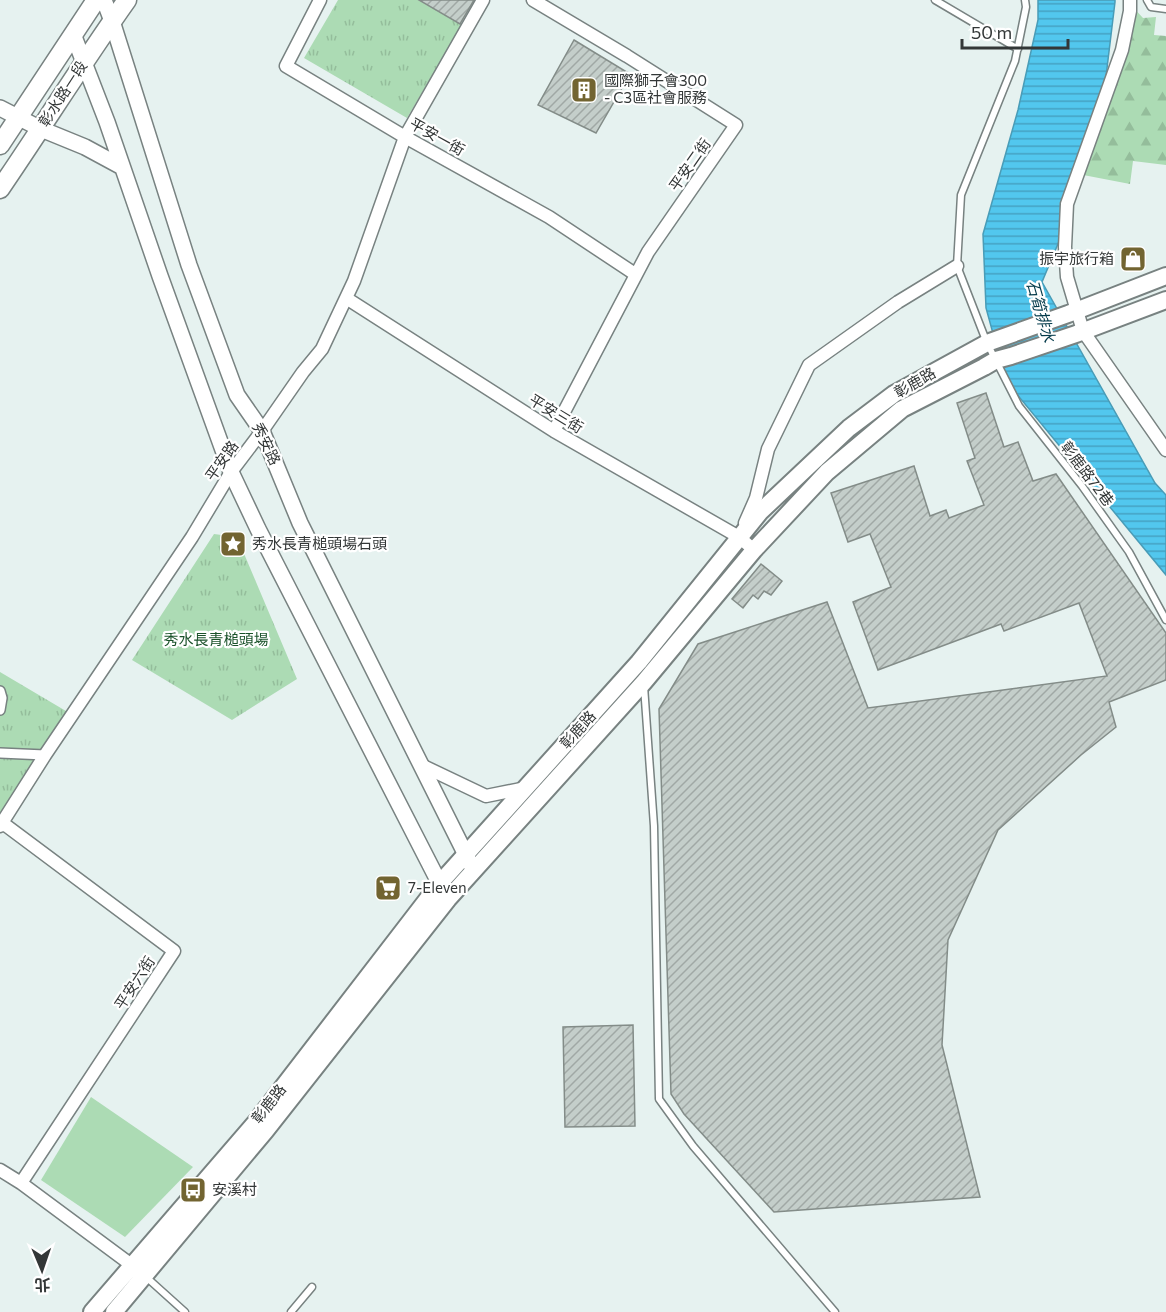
<svg xmlns="http://www.w3.org/2000/svg" width="1166" height="1312" font-family="Commissioner,'Noto Sans TC',sans-serif">
<style>
.forest{fill:url(#forest-firs)}
.park{fill:url(#park-tufts)}
.pitch{fill:#acdbb4}
.water{fill:url(#water-rules);stroke:#499cb7;stroke-width:1.5}
.building{fill:url(#building-hatch);stroke:#838c88;stroke-width:1.5}
.lines{fill:none;stroke-linecap:round;stroke-linejoin:round}
.service-casing{stroke:#788281;stroke-width:9}
.pedestrian-casing{stroke:#788281;stroke-width:12}
.minor-casing{stroke:#788281;stroke-width:15}
.tertiary-casing{stroke:#788281;stroke-width:18}
.secondary-casing{stroke:#788281;stroke-width:20}
.primary-casing{stroke:#788281;stroke-width:21}
.service{stroke:#fff;stroke-width:6}
.pedestrian{stroke:#fff;stroke-width:9}
.minor{stroke:#fff;stroke-width:12}
.tertiary{stroke:#fff;stroke-width:15}
.secondary{stroke:#fff;stroke-width:16}
.primary{stroke:#fff;stroke-width:18}
.labels{text-anchor:middle;stroke-width:4.5;stroke-linejoin:round;paint-order:stroke}
.poi-label{font-size:15px;fill:#333737;stroke:#fff;text-anchor:start}
.street-label{font-size:15px;fill:#333737;stroke:#fff}
.park-label{font-size:15px;fill:#1a522a;stroke:#fff}
.water-label{font-size:16px;font-style:italic;fill:#043b4b;stroke:#fff}
</style>
<defs>
<pattern id="forest-firs" width="22" height="20" patternUnits="userSpaceOnUse" patternTransform="scale(1.5)"><rect width="22" height="20" fill="#acdbb4"/><path d="M5 1l3.5 6h-7zM16 11l3.5 6h-7z" fill="#94bd9b"/></pattern>
<pattern id="park-tufts" width="24" height="20" patternUnits="userSpaceOnUse" patternTransform="scale(1.5)"><rect width="24" height="20" fill="#acdbb4"/><path d="M3 7l-1-3M5 7V3M7 7l1-3M15 17l-1-3M17 17v-4M19 17l1-3" fill="none" stroke="#94bd9b"/></pattern>
<pattern id="water-rules" width="6" height="5" patternUnits="userSpaceOnUse" patternTransform="scale(1.5)"><rect width="6" height="5" fill="#52c7ee"/><path d="M0 2.5h6" fill="none" stroke="#45a2c2"/></pattern>
<pattern id="building-hatch" width="6" height="6" patternUnits="userSpaceOnUse" patternTransform="scale(1.5)"><rect width="6" height="6" fill="#c4ceca"/><path d="M-1 1l2-2M0 6l6-6M5 7l2-2" fill="none" stroke="#a0a8a5"/></pattern>
</defs>
<rect width="100%" height="100%" fill="#e6f2f0"/>
<path class="forest" d="M1130,4L1143,18L1156,17L1154,35L1166,36V165L1133,161L1130,184L1078,174L1113,68Z"/>
<path class="park" d="M338,0H419L462,25L407,118L304,58Z
M214,534L237,537L297,679L232,720L132,660Z
M0,672L71,714L0,815Z"/>
<path class="pitch" d="M91,1097L193,1167L125,1237L41,1180Z"/>
<path class="water" d="M1038,0H1115V2L1103,101L1093,140L1065,190L1060,239L1042,282L1155,483L1166,495V575L1006,381L986,308L983,234L1018,110L1038,20Z"/>
<path class="building" d="M419,0H474L460,24Z
M574,40L630,74L596,133L538,105Z
M986,393L1004,447L1018,442L1033,481L1056,474L1166,633V680L1109,702L1116,727L1081,755L998,830L948,940L942,1045L980,1197L774,1212L684,1114L671,1094L659,709L698,644L827,602L868,708L1107,676L1079,603L1004,631L1001,624L878,670L853,602L891,587L870,534L848,542L831,493L914,466L930,516L946,510L949,518L984,505L967,461L975,458L957,403Z
M761,564L782,581L771,595L764,591L758,599L753,595L743,608L732,599Z
M633,1025L635,1126L565,1127L563,1027Z"/>
<g class="lines">
<defs>
<path id="service" d="M935,0L1018,49
M1025,0L1026,7L1015,61L961,195L957,266L987,343L1019,406L1082,486L1129,552L1166,620
M1147,0L1151,7L1166,9
M644,686L654,826L659,1099L693,1146L835,1312
M145,1276L185,1312
M291,1312L312,1287"/>
<path id="pedestrian" d="M0,691L2,698L0,710
M0,753L45,755"/>
<path id="minor" d="M320,0L286,66L405,137L549,217L635,274
M533,0L627,56L736,125L648,252L554,431
M1130,0V11L1122,50L1067,204L1065,247L1067,277L1083,331L1166,450
M346,298L554,431L739,537L754,550
M745,523L756,498L768,449L809,365L898,302L957,266
M421,765L486,796L526,788
M0,821L174,951L21,1183
M0,826L45,755L192,537L231,472L262,431L303,372L322,349L354,281L405,137L483,0
M0,1170L21,1183L137,1269"/>
<path id="tertiary" d="M104,0L112,21L189,265L237,395L262,431L300,523L471,865
M73,34L107,122L160,276L231,472L258,529L445,894
M0,108L41,129L85,147L122,167"/>
<path id="secondary" d="M92,1312L256,1122L440,883L639,662L760,512L849,428L894,394L987,343L1068,314L1166,276
M114,1312L266,1130L448,899L644,682L754,550L827,472L902,409L984,367L996,360L1011,356L1076,334L1166,300"/>
<path id="primary" d="M0,145L96,0
M0,189C43,126 83,62 127,0"/>
</defs>
<use href="#service" class="service-casing"/>
<use href="#pedestrian" class="pedestrian-casing"/>
<use href="#minor" class="minor-casing"/>
<use href="#tertiary" class="tertiary-casing"/>
<use href="#secondary" class="secondary-casing"/>
<use href="#primary" class="primary-casing"/>
<use href="#service" class="service"/>
<use href="#pedestrian" class="pedestrian"/>
<use href="#minor" class="minor"/>
<use href="#tertiary" class="tertiary"/>
<use href="#secondary" class="secondary"/>
<use href="#primary" class="primary"/>
</g>
<defs>
<symbol id="building-square" viewBox="-11 -11 22 22"><rect x="-9" y="-9" width="18" height="18" rx="4" fill="#726431" stroke="#fff"/><path d="M-4-6H4V6H1V3H-1V6H-4ZM-2.5-4.3h1.7v1.8h-1.7ZM.8-4.3h1.7v1.8H.8ZM-2.5-1h1.7V.8h-1.7ZM.8-1h1.7V.8H.8Z" fill="#fff"/></symbol>
<symbol id="shop-square" viewBox="-11 -11 22 22"><rect x="-9" y="-9" width="18" height="18" rx="4" fill="#726431" stroke="#fff"/><path d="M-5-2.5h2.3a2.7 3.5 0 0 1 5.4 0H5L5.5 6h-11ZM-1.5-2.5h3a1.5 2.3 0 0 0-3 0Z" fill="#fff"/></symbol>
<symbol id="sight-square" viewBox="-11 -11 22 22"><rect x="-9" y="-9" width="18" height="18" rx="4" fill="#726431" stroke="#fff"/><path d="M0-6L1.8-2.2L6-1.7L2.9 1.2L3.7 5.4L0 3.3L-3.7 5.4L-2.9 1.2L-6-1.7L-1.8-2.2Z" fill="#fff"/></symbol>
<symbol id="supermarket-square" viewBox="-11 -11 22 22"><rect x="-9" y="-9" width="18" height="18" rx="4" fill="#726431" stroke="#fff"/><path d="M-6-5.5h2.5l.6 2H6L4.5 2H-2.5L-4.4-4H-6ZM-1.5 3.2a1.3 1.3 0 1 0 .1 0ZM3 3.2a1.3 1.3 0 1 0 .1 0Z" fill="#fff"/></symbol>
<symbol id="bus-square" viewBox="-11 -11 22 22"><rect x="-9" y="-9" width="18" height="18" rx="4" fill="#726431" stroke="#fff"/><path d="M-5-6H5V4H4V6H2V4H-2V6H-4V4H-5ZM-3.5-4V0h7V-4ZM-3.5 1.2v1.5H-2V1.2ZM2 1.2v1.5H3.5V1.2Z" fill="#fff"/></symbol>
</defs>
<g fill-rule="evenodd">
<use href="#building-square" x="569" y="75" width="30" height="30"/>
<use href="#shop-square" x="1118" y="244" width="30" height="30"/>
<use href="#sight-square" x="218" y="529" width="30" height="30"/>
<use href="#supermarket-square" x="373" y="873" width="30" height="30"/>
<use href="#bus-square" x="178" y="1175" width="30" height="30"/>
</g>
<g class="labels">
<g class="poi-label">
<text x="604" y="86">國際獅子會300<tspan x="604" dy="17">- C3區社會服務</tspan></text>
<text x="1114" y="264" text-anchor="end">振宇旅行箱</text>
<text x="252" y="549">秀水長青槌頭場石頭</text>
<text x="408" y="893">7-Eleven</text>
<text x="212" y="1195">安溪村</text>
</g>
<g class="street-label">
<text transform="translate(63 94) rotate(-57)" y="5">彰水路一段</text>
<text transform="translate(437 137) rotate(29)" y="5">平安一街</text>
<text transform="translate(690 165) rotate(-55)" y="5">平安二街</text>
<text transform="translate(915 383) rotate(-30)" y="5">彰鹿路</text>
<text transform="translate(556 414) rotate(31)" y="5">平安三街</text>
<text transform="translate(266 444) rotate(64)" y="5">秀安路</text>
<text transform="translate(222 461) rotate(-55)" y="5">平安路</text>
<text transform="translate(1087 474) rotate(53)" y="5">彰鹿路72巷</text>
<text transform="translate(578 730) rotate(-48)" y="5">彰鹿路</text>
<text transform="translate(135 983) rotate(-57)" y="5">平安六街</text>
<text transform="translate(269 1104) rotate(-52)" y="5">彰鹿路</text>
</g>
<g class="park-label">
<text x="216" y="645">秀水長青槌頭場</text>
</g>
<g class="water-label">
<text transform="translate(1041 311) rotate(74)" y="6">石筍排水</text>
</g>
</g>
<g transform="translate(42 1270) rotate(178)" stroke="#ffffff" stroke-width="4.5" paint-order="stroke">
<path d="M0-4.5L10 22L0 15L-10 22Z" fill="#333737"/>
<text y="-9" font-size="16" font-weight="bold" text-anchor="middle" fill="#333737">北</text>
</g>
<path d="M962 39v9h106v-9" fill="none" stroke="#333737" stroke-width="3"/>
<text x="971" y="39" font-size="18" fill="#333737" stroke="#ffffff" stroke-width="4.5" paint-order="stroke">50 m</text>
</svg>
